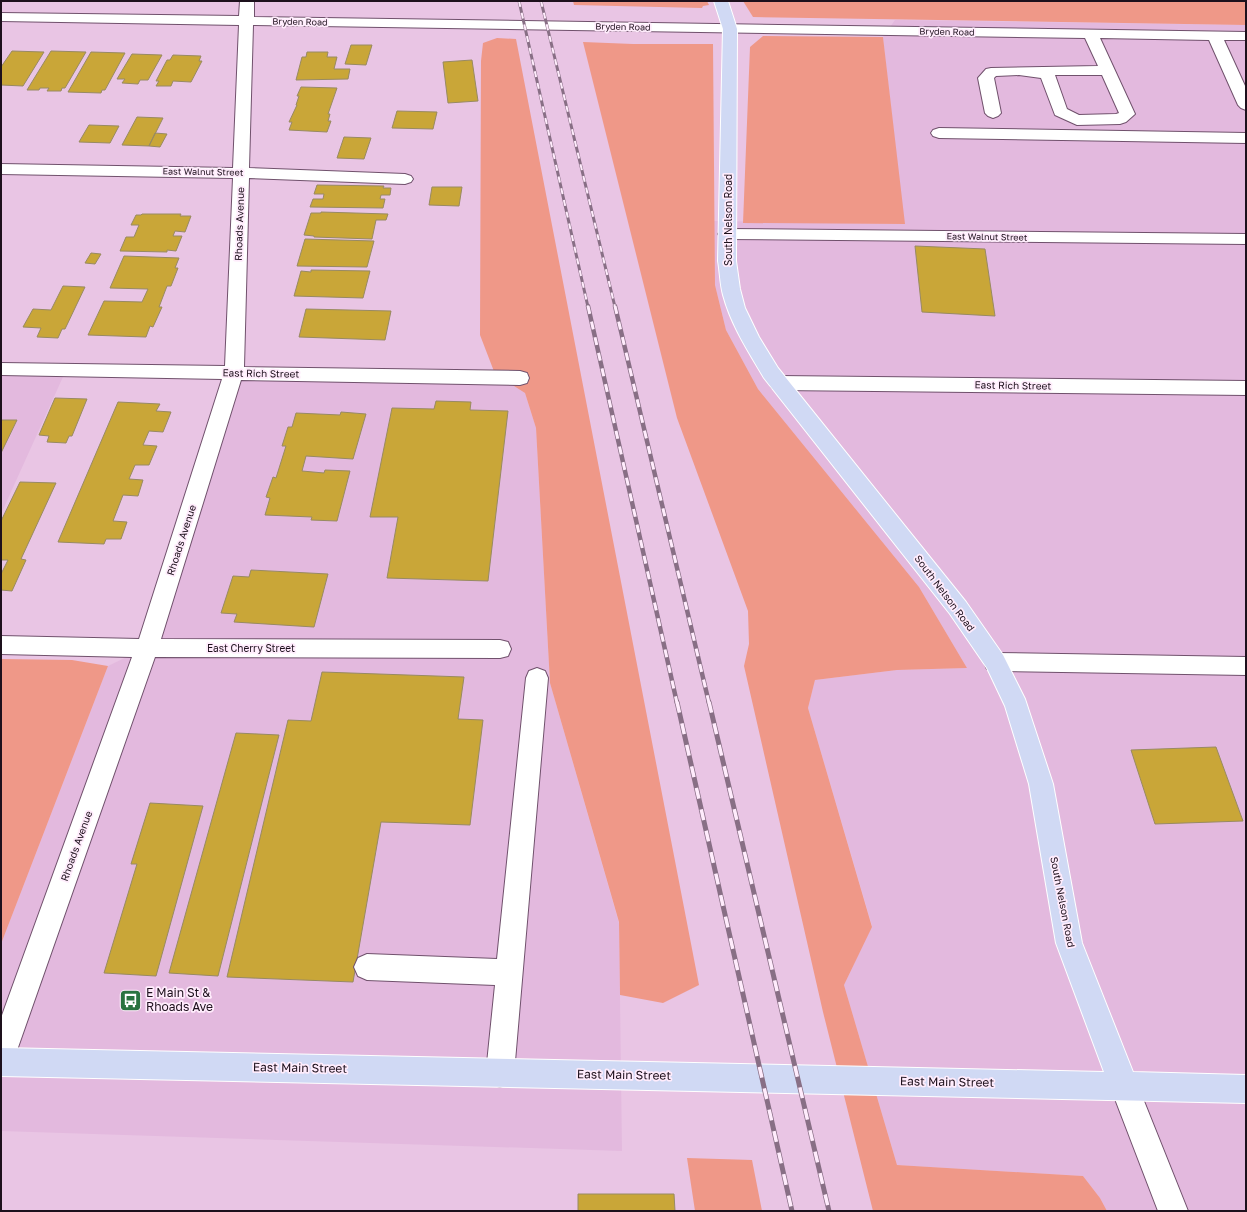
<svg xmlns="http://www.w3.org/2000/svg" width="1247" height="1212" font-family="'Golos Text',sans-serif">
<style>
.built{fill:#e3b9de}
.green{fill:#ef9888}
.building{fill:#c9a638;stroke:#988a62}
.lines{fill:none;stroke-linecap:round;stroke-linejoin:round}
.minor-casing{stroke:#70516c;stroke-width:2}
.major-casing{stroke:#fff;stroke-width:2}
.minor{fill:#fff;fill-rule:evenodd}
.major{fill:#d0d9f4;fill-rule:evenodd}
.rail-far2-casing{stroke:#886f85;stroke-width:3}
.rail-far1-casing{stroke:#886f85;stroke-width:4.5}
.rail-casing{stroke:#886f85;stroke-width:5}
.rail-far2{stroke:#ffecfc;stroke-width:2;stroke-dasharray:6;stroke-linecap:butt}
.rail-far1{stroke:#ffecfc;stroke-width:3;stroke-dasharray:8;stroke-linecap:butt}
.rail{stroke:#ffecfc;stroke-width:3.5;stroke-dasharray:11;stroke-linecap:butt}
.labels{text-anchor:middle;stroke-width:3.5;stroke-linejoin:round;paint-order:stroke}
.far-street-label{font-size:9px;fill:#1d101c;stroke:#ffecfc}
.street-label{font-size:10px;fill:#1d101c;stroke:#ffecfc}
.near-poi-label{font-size:12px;fill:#1d101c;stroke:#ffecfc;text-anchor:start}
.near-street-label{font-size:12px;fill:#1d101c;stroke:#ffecfc}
</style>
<rect width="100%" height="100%" fill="#e9c5e4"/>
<path class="built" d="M895,20L1246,25V1211H1107L1100,1198L1083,1176L897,1165L844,985L872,926L808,708L815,680L897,670L967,668L919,587L758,389L726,330L715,285L714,246V221L904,224L883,37Z
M1,367L67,368L1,514Z
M252,371L495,374L525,393L536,428L550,683L619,923L622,1151L1,1131V944L108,666L143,649L230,389Z"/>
<path class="green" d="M573,1H707L709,5L703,6L702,8L574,5Z
M743,1H1246V25L753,17Z
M763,36L883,37L905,224L743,223L750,47Z
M497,38L516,39L699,985L663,1003L620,995L619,922L550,683L536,428L525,393L495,374L480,335L481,61L483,43Z
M583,42L633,44H713L715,285L726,330L758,389L919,587L967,668L897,670L815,680L808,708L872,927L844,985L897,1165L1083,1176L1100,1198L1107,1211H873L823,1012L744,666L749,644L748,611L677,418Z
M1,659L72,660L108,666L1,944Z
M687,1158L752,1160L762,1211H695Z"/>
<path class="building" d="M351,45H372L366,65L345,64Z
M12,51L44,52L23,86L1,85V67Z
M51,51L86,52L65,88H62L61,91H47L49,88H40L39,90H27Z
M91,52L125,53L105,90H102L101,93L68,92Z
M307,52H328L327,57H337L334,69H350L348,79L296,80L302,57H306Z
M132,54L162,55L148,80H140L138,84L122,83L125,79H117Z
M173,55L201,56L199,61H202L191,82L173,81L171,86H156L159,81H156L167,60H170Z
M472,60L478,101L448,103L443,62Z
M301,87L337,88L328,114H330L328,121H331L327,132L289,130L292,122H289L297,105H296L299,96H297Z
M397,111L437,112L433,129L392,128Z
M137,117L163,118L149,146L122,145Z
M89,125L119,126L110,143L79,142Z
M155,133L167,134L160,147L149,146Z
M344,137L371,138L364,159L337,158Z
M317,185L384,186L383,188H391L390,195H381L380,199H385L383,208L310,207L313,199H323L324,194H314Z
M432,187H462L459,206L429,205Z
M321,212L388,214L386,220H376L372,239L314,237V236L304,235L311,213H321Z
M142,214H181L180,216H191L185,232L175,231L173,236H182L176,251L167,250V252L120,251L126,237H134L139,225H131L136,215H141Z
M305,239L374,241L367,267L297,266Z
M915,246L985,249L995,316L922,312Z
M91,253L101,254L95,264L85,263Z
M124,256L179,258L175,268H178L171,286H167L159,307H162L153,327L150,326L146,337L88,335L104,301L142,302L148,289L110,288Z
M311,270L370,271L363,298L294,296L301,271L311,272Z
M63,286L85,287L65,329H62L58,338L37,337L41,328L23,327L33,309L51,310Z
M306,309L391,311L385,340L299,337Z
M55,398L87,399L72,436H69L66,443L47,442L49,436L39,435Z
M436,401L471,402L470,410L508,411L488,581L387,578L398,517H370L392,408L434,409Z
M118,402L160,404L156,411L171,412L163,432L149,431L143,445L157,446L149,465H135L129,479L143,480L138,496L123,495L113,521L127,522L121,539H106L104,544L58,542Z
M341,412L366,414L353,459L306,456L302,471L324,473L325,470L350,471L337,521L311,520L312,517L265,515L270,498L266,497L273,477L276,478L286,446H282L288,427H292L296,413L340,415Z
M1,420H17L1,453Z
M20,482L56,483L21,559L26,560L12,591L1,590V574L8,560H1V521Z
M251,570L328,574L314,627L234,622L237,614L221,613L233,576L249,577Z
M322,672L464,677L458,719L483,720L470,825L381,822L353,982L227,977L288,720L311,721Z
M236,733L279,735L218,976L169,973Z
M1216,747L1243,821L1155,824L1131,750Z
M150,803L203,806L156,976L104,973L137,864H131Z
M578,1194H674L675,1211H578Z"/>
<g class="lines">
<defs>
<path id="minor" d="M240,1H254V17L1246,32V40H1224L1246,88V110L1241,108L1238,105L1209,40L1100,38L1135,114L1126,122L1120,124L1077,125L1055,115L1041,78L1019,75L996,76L994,78L1001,113L998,116L993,118L988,116L985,113L978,78L986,69L991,68L1098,66L1085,38L253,25L249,168L405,174L411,176L413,179L411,182L405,184L249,178L244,367L520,371L527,373L529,378L527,383L520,385L241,380L161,639L500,640L508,642L511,649L508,656L500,658L155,657L15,1056L11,1066L1,1070V1018L132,657L1,654V636L139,639L222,379L1,375V363L225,366L233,178L1,174V164L233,168L239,25L1,21V13L239,16ZM1055,75H1102L1119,113L1116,114L1079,115L1067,109Z
M939,128L1246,133V143L939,138L933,136L931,133L933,130Z
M727,229L1246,234V244L727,239L721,238L718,234L721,230Z
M779,376L1246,381V395L779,390L772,388L769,383L772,378Z
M995,653L1246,657V675L995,671L987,669L984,662L987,655Z
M537,668L545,671L548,678L514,1073L510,1083L500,1087L490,1083L486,1073L495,985L367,980L358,976L354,967L358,958L367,954L497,959L526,678L529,671Z
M1124,1072L1134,1076L1188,1211H1158L1110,1086L1114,1076Z"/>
<path id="major" d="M714,1H728L737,29L736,261L740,289L745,308L759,337L778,368L966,602L1003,655L1025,699L1053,784L1082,943L1133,1072L1246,1075V1103L1,1076V1048L1104,1072L1056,943L1029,784L1005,706L987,668L950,614L764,378C748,351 731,325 723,295C720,284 720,272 718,261L723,29Z"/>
</defs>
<use href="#minor" class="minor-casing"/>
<use href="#major" class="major-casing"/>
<use href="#minor" class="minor"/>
<use href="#major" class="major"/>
<defs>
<path id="rail-far2" d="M519,1L588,307
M541,1L615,307"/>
<path id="rail-far1" d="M588,306L677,703
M615,306L709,703"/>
<path id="rail" d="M677,702L792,1211
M709,702L829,1211"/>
</defs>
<use href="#rail-far2" class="rail-far2-casing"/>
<use href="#rail-far1" class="rail-far1-casing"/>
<use href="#rail" class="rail-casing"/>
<use href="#rail-far2" class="rail-far2"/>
<use href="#rail-far1" class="rail-far1"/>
<use href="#rail" class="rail"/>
</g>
<defs>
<symbol id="bus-square" viewBox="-11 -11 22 22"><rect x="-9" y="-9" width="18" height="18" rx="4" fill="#2a7340" stroke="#ffecfc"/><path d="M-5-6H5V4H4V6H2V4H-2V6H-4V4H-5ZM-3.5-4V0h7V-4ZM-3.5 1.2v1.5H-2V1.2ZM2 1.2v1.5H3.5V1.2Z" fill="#fff"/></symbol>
</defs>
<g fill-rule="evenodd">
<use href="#bus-square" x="118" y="988" width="25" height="25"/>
</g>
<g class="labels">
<g class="far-street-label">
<text transform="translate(300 22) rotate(1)" y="3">Bryden Road</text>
<text transform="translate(623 27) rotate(1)" y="3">Bryden Road</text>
<text transform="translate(947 32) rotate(1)" y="3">Bryden Road</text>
<text transform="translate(203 172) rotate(1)" y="3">East Walnut Street</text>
<text transform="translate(987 237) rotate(1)" y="3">East Walnut Street</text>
</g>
<g class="street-label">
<text transform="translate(728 220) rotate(-90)" y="4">South Nelson Road</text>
<text transform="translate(239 224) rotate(-88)" y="4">Rhoads Avenue</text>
<text transform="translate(261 373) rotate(1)" y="4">East Rich Street</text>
<text transform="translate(1013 385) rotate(1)" y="4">East Rich Street</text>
<text transform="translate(181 540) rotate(-72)" y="4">Rhoads Avenue</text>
<text transform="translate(945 593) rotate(53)" y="4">South Nelson Road</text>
<text x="251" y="652">East Cherry Street</text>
<text transform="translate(76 846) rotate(-70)" y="4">Rhoads Avenue</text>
<text transform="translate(1063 902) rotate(79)" y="4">South Nelson Road</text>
</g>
<g class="near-poi-label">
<text x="146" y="997">E Main St &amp;<tspan x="146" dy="14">Rhoads Ave</tspan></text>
</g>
<g class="near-street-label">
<text transform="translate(300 1068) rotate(1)" y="4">East Main Street</text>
<text transform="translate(624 1075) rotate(1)" y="4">East Main Street</text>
<text transform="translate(947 1082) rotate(1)" y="4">East Main Street</text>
</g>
</g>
<rect width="1247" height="1212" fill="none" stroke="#1d101c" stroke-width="4"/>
</svg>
